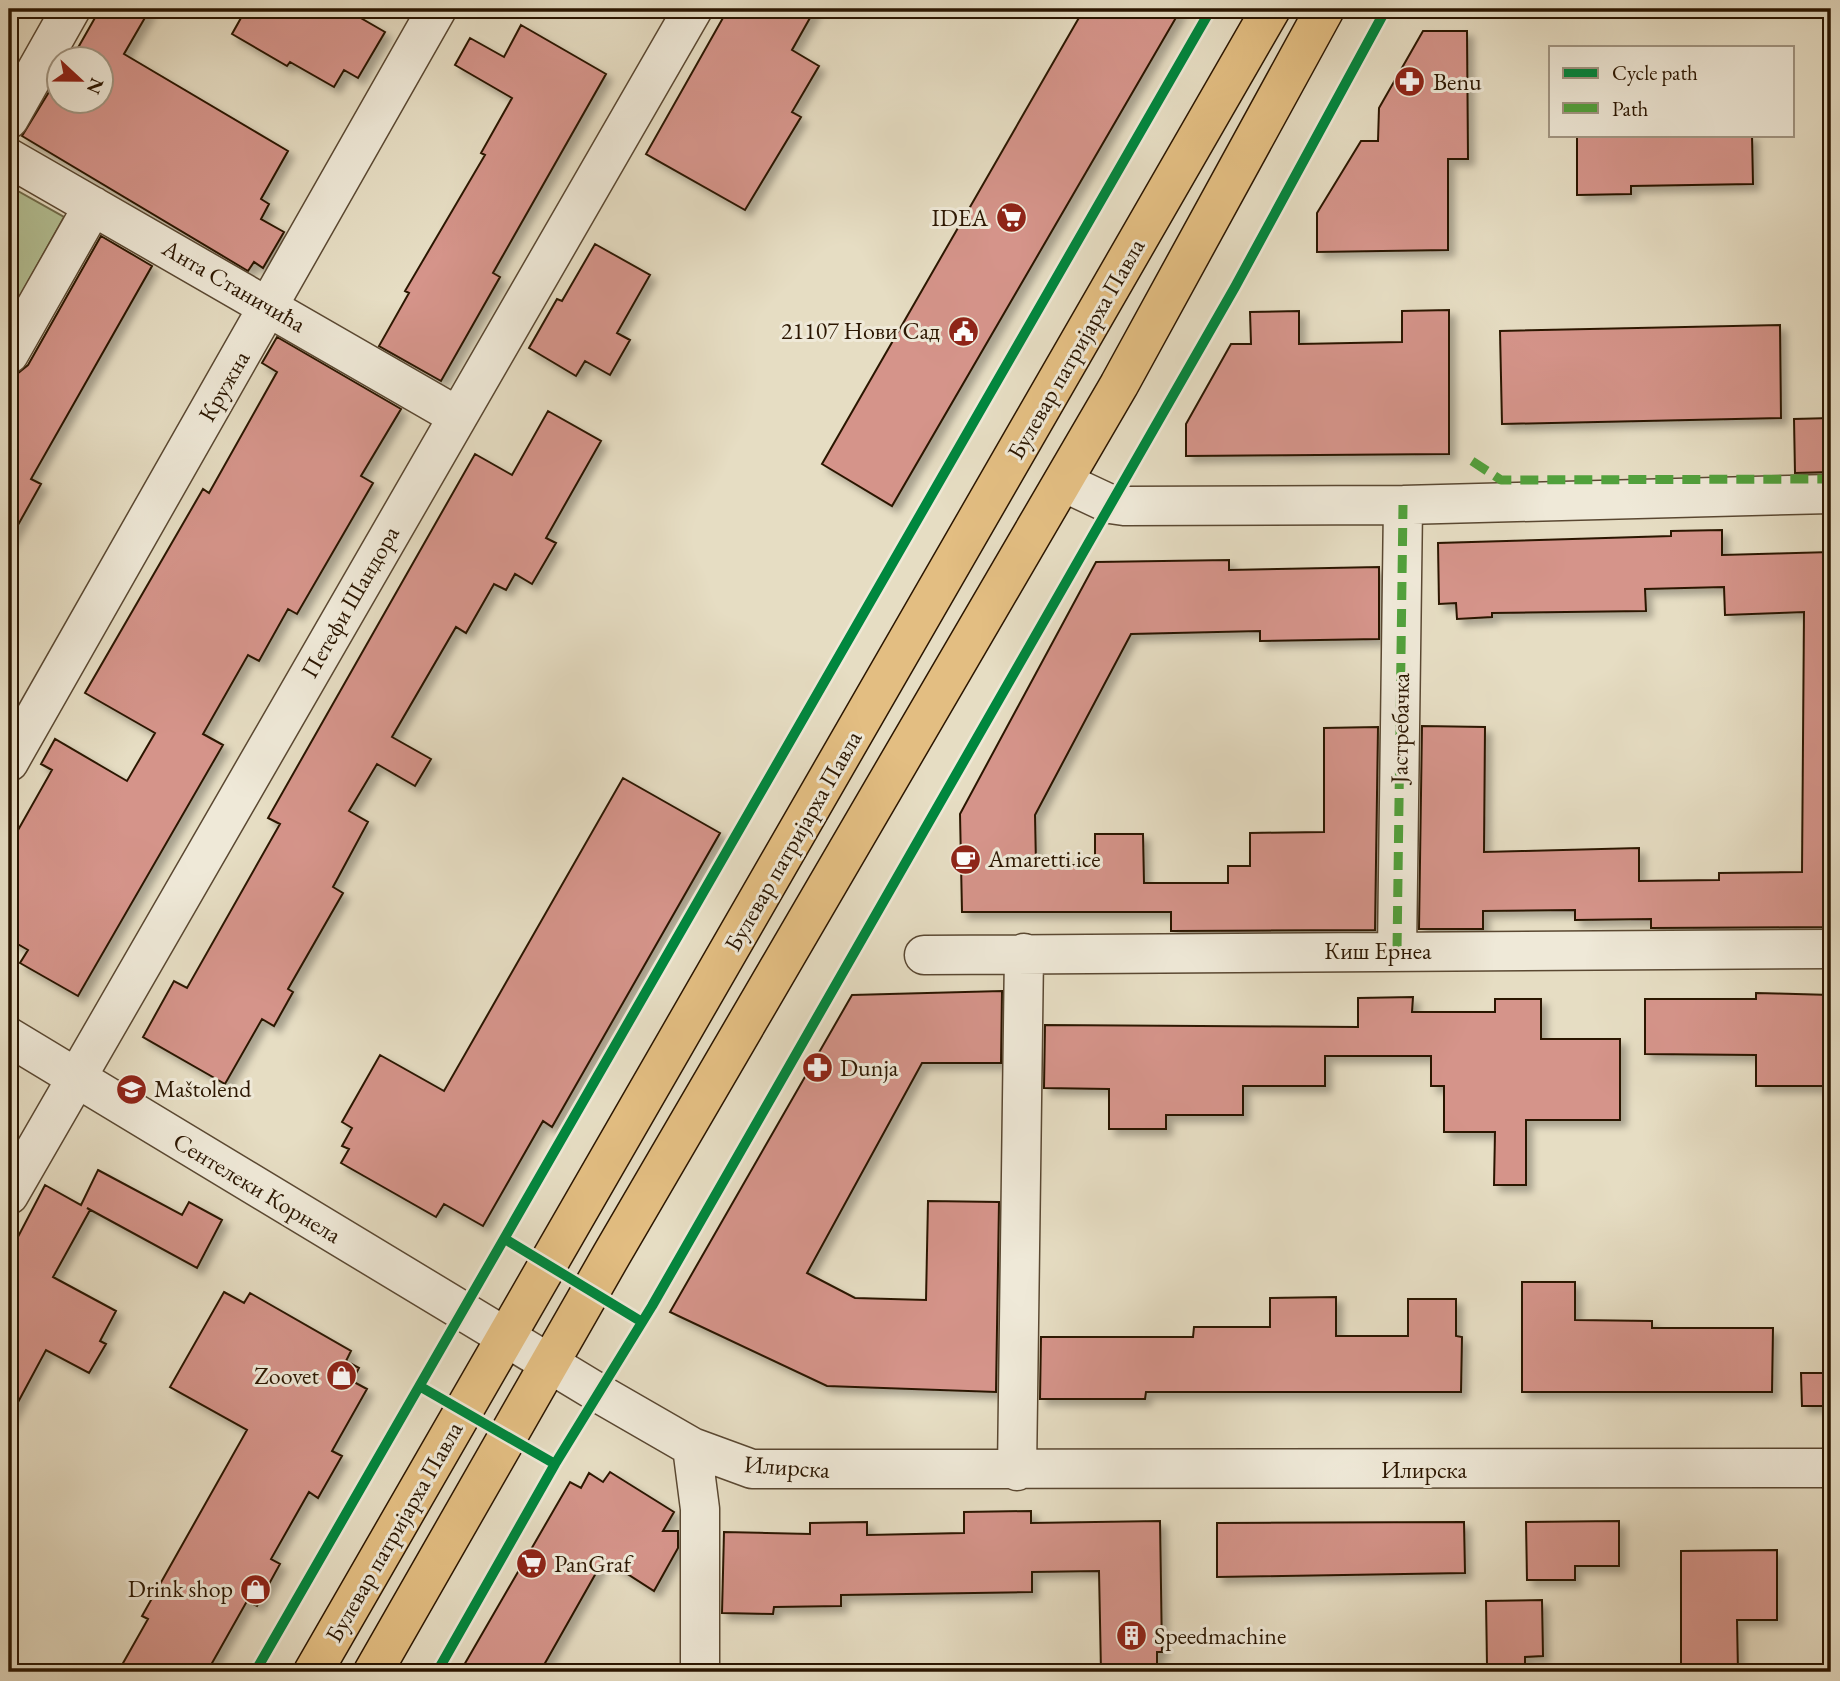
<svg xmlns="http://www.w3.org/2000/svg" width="1840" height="1681" font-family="'EB Garamond',serif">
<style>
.green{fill:#b4c195;stroke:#706c4b;stroke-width:2}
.building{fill:#d5948a;stroke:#2b1601;stroke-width:2;filter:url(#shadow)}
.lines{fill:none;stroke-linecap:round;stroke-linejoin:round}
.minor-casing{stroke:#5a4832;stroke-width:41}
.major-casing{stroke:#2b1601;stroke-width:41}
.minor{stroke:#efe9d8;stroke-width:38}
.major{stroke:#e3be82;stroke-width:38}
.quiet{stroke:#51a13c;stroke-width:9;stroke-dasharray:18 9;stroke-linecap:butt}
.cycleway-casing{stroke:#efe9d8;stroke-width:15}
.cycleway{stroke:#00873e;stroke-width:10}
.labels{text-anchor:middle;stroke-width:6;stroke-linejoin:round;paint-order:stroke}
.poi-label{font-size:24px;fill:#2b1601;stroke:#efe9d8;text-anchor:start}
.street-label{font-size:24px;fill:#2b1601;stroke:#efe9d8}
</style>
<defs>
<filter id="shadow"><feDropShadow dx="6" dy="6" stdDeviation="3.5" flood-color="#0004"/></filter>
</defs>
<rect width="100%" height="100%" fill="#e6ddc3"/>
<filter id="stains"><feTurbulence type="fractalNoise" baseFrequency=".00286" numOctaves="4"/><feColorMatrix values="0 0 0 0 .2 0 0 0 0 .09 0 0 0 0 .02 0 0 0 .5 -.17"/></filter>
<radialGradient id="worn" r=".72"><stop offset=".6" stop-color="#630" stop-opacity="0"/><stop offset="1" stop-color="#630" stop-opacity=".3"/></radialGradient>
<path class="green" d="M9,186L64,217L9,316Z"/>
<path class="building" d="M100,9H150L124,54L288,151L261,199L269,204L261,219L284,232L263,268L254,262L248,271L22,136L60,74V102H102V60H71Z
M246,9H345L385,32L358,78L344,70L334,87L290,62L287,66L232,34Z
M728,9H815L792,50L819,66L792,112L801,117L745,210L646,154Z
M1084,9H1181L892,506L822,464Z
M521,25L606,74L493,273L500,277L441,381L379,346L409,293L405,291L485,155L481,153L512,98L455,65L470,38L504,57Z
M1423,31H1467L1468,159H1448V250L1317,252V213L1361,141H1378L1379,108Z
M1577,135H1752L1753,184L1631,186V194L1577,195Z
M101,236L152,266L31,479L41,484L9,541V389L17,374L28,365Z
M595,244L650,275L617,333L630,340L610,375L585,361L576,376L529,348L557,299L562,301Z
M1449,310V454L1186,456V424L1231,344H1251L1250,312L1299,311V344L1402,342V311Z
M1780,325L1781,418L1502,424L1500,331Z
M277,337L401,409L361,476L373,483L297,614L288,609L259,661L248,655L203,734L223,745L78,996L20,963L28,950L9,939V846L52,770L41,764L55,739L127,781L155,733L85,693L203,489L209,493L277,372L262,363Z
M548,411L601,441L546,538L556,543L532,584L515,574L506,590L494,584L466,633L456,627L392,737L431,759L415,786L377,764L349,811L368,822L333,887L343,893L288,989L293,992L274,1026L262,1019L225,1084L143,1037L174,981L187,988L280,824L268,818L475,454L512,475Z
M1831,418V472L1795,473L1794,419Z
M1722,530V555L1831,552V927L1651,928V919L1575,920V910L1483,911V929H1419L1422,726L1485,727L1484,852L1639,848V881L1719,880V873L1802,872L1804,612L1725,615L1724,587L1645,589L1646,611L1492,613V617L1457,619L1456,603L1439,604L1438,543L1671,536V531Z
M1229,560V570L1379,567V639L1260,641V631L1131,634L1035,815L1036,865H1095V834H1143L1144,883H1228V866H1250V833L1324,832V728L1378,727L1375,930L1171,931V912H962L960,814L1096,562Z
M623,778L720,833L552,1127L543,1121L483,1226L444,1204L436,1217L341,1163L349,1149L342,1146L352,1128L342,1122L380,1055L444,1091Z
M1002,991L1001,1063H922L807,1273L855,1298L926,1300L928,1201L999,1202L996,1392L827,1386L670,1312L852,995Z
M1756,993L1831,995V1086H1756V1055L1645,1054V999H1756Z
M1413,997L1412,1012H1495V999H1541V1039H1620V1120H1526V1185H1494L1495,1132H1444V1086H1431V1056H1325V1086H1243V1115H1166V1129H1109V1089L1044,1088L1045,1025L1358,1027V998Z
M98,1170L182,1215L189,1202L222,1220L197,1268L87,1208L90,1210L53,1277L116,1311L100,1341L106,1344L89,1373L46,1350L9,1419V1254L45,1185L81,1205Z
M1522,1282H1575V1320L1652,1321V1328H1773L1772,1392H1522Z
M224,1292L244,1303L250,1293L351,1351L346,1361L359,1368L352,1381L367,1389L332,1451L342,1456L318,1498L309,1492L271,1559L280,1564L257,1606L247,1601L207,1672H118L148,1619L142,1616L247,1430L170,1387Z
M1336,1297V1336H1408V1299H1456V1336L1462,1337L1461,1392H1146L1145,1399H1040L1041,1337H1193L1194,1327H1270V1298Z
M1801,1373H1831V1406H1802Z
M610,1472L674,1512L663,1531H678V1548L654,1591L604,1559L540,1672H460L570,1482L581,1488L589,1473L603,1482Z
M1031,1511V1523L1160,1521L1162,1652H1157V1672H1101L1099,1571L1032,1572V1592L841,1595V1606L774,1607L773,1614L722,1613L724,1532L810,1534V1523L867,1522V1535L964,1533V1512Z
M1619,1521V1566H1575V1580H1527L1526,1522Z
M1464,1522L1465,1573L1217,1577V1523Z
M1777,1550V1620H1737L1738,1672H1681V1551Z
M1542,1600L1543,1656L1525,1657V1664L1487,1665L1486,1601Z"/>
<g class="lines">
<defs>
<path id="minor" d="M9,119L71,9
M9,158L457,416
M9,354L93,206
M1063,482L1110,504L1124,506L1403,505L1831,494
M9,762L437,9
M1397,951L1403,505
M924,955L1831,949
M9,1037L600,1394L692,1447L752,1469L1831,1468
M9,1195L693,9
M692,1447L700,1509V1672
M1017,1471L1024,953"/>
<path id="major" d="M313,1672L1271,9
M373,1672L612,1254L1119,385L1325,9"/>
</defs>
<use href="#minor" class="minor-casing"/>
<use href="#major" class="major-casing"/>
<use href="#minor" class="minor"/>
<use href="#major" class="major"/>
<path class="quiet" d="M1472,461L1501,480L1831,479
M1397,951L1403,505"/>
<defs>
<path id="cycleway" d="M505,1239L642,1322
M421,1387L555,1464
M255,1672L1211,9
M437,1672L555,1464L652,1306L1235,287L1386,9"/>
</defs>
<use href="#cycleway" class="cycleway-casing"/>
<use href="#cycleway" class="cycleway"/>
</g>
<defs>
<symbol id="pharmacy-disc" viewBox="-11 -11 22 22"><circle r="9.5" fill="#8f2418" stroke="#efe9d8"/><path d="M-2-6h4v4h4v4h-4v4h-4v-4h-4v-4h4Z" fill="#fff"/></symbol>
<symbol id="supermarket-disc" viewBox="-11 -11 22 22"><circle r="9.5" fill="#8f2418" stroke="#efe9d8"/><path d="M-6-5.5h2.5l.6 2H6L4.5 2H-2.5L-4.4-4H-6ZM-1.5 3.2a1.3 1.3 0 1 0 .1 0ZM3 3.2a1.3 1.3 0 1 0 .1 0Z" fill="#fff"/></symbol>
<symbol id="civic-disc" viewBox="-11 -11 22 22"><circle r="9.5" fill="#8f2418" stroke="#efe9d8"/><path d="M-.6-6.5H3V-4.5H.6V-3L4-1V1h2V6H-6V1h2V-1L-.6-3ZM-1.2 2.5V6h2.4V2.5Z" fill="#fff"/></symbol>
<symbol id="cafe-disc" viewBox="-11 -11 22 22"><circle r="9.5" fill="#8f2418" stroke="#efe9d8"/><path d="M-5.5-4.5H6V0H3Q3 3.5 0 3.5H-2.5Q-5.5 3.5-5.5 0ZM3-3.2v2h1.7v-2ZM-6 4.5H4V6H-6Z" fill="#fff"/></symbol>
<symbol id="school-disc" viewBox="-11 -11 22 22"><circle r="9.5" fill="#8f2418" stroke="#efe9d8"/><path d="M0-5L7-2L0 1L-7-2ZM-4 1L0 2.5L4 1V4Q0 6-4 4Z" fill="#fff"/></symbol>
<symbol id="shop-disc" viewBox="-11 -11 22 22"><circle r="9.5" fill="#8f2418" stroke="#efe9d8"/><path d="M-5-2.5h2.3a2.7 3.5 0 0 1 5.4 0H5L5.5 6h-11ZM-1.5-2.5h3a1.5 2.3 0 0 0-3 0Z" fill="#fff"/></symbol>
<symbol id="building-disc" viewBox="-11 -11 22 22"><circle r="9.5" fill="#8f2418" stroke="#efe9d8"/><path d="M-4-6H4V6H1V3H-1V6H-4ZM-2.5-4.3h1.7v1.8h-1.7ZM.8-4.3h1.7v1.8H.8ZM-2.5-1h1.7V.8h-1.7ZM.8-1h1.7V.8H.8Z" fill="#fff"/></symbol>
</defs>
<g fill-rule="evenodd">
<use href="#pharmacy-disc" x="1392" y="64" width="35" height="35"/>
<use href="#supermarket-disc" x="994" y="200" width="35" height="35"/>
<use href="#civic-disc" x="946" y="314" width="35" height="35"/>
<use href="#cafe-disc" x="948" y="842" width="35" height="35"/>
<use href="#pharmacy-disc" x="800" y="1050" width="35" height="35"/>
<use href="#school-disc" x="114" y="1072" width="35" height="35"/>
<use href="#shop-disc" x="324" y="1358" width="35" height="35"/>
<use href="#supermarket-disc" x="514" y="1546" width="35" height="35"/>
<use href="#shop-disc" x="238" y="1572" width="35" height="35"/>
<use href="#building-disc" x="1114" y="1618" width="35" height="35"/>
</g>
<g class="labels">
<g class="poi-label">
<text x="1433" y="90">Benu</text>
<text x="988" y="226" text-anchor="end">IDEA</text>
<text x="940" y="339" text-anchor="end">21107 Нови Сад</text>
<text x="988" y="867">Amaretti ice</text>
<text x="840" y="1076">Dunja</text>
<text x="154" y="1097">Maštolend</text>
<text x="319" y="1384" text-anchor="end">Zoovet</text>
<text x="554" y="1572">PanGraf</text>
<text x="233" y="1597" text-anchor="end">Drink shop</text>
<text x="1154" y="1644">Speedmachine</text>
</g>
<g class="street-label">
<text transform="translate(234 286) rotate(30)" y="8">Анта Станичића</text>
<text transform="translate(1076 349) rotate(-60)" y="8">Булевар патријарха Павла</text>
<text transform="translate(224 386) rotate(-60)" y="8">Кружна</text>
<text transform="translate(350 602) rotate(-60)" y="8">Петефи Шандора</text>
<text transform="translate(1400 728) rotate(-89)" y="8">Јастребачка</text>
<text transform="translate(793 841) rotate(-60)" y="8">Булевар патријарха Павла</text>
<text x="1378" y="959">Киш Ернеа</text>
<text transform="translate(257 1188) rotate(31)" y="8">Сентелеки Корнела</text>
<text transform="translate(787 1467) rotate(4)" y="8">Илирска</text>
<text x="1424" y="1478">Илирска</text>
<text transform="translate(394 1532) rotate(-60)" y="8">Булевар патријарха Павла</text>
</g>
</g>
<rect width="1840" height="1681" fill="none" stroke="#e6ddc3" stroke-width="35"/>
<rect x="10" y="10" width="1819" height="1660" fill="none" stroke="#2b1601" stroke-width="3.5"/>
<rect x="18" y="18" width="1805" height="1646" fill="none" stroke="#2b1601" stroke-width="2"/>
<rect x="1549" y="46" width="245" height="91" fill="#efe9d8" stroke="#a19582" stroke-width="2"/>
<rect x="1563" y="68" width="35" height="10" fill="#00873e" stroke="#a19582" stroke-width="2"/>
<text x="1612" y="80" font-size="21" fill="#2b1601">Cycle path</text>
<rect x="1563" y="103" width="35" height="10" fill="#51a13c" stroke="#a19582" stroke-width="2"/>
<text x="1612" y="116" font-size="21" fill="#2b1601">Path</text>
<g transform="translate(80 80) rotate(112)"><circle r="33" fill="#efe9d8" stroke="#a19582" stroke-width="2"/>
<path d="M0-5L12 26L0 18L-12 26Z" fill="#8f2418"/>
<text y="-10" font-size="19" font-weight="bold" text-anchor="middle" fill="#2b1601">N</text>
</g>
<rect width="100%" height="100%" filter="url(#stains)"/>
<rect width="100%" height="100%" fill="url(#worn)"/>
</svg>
